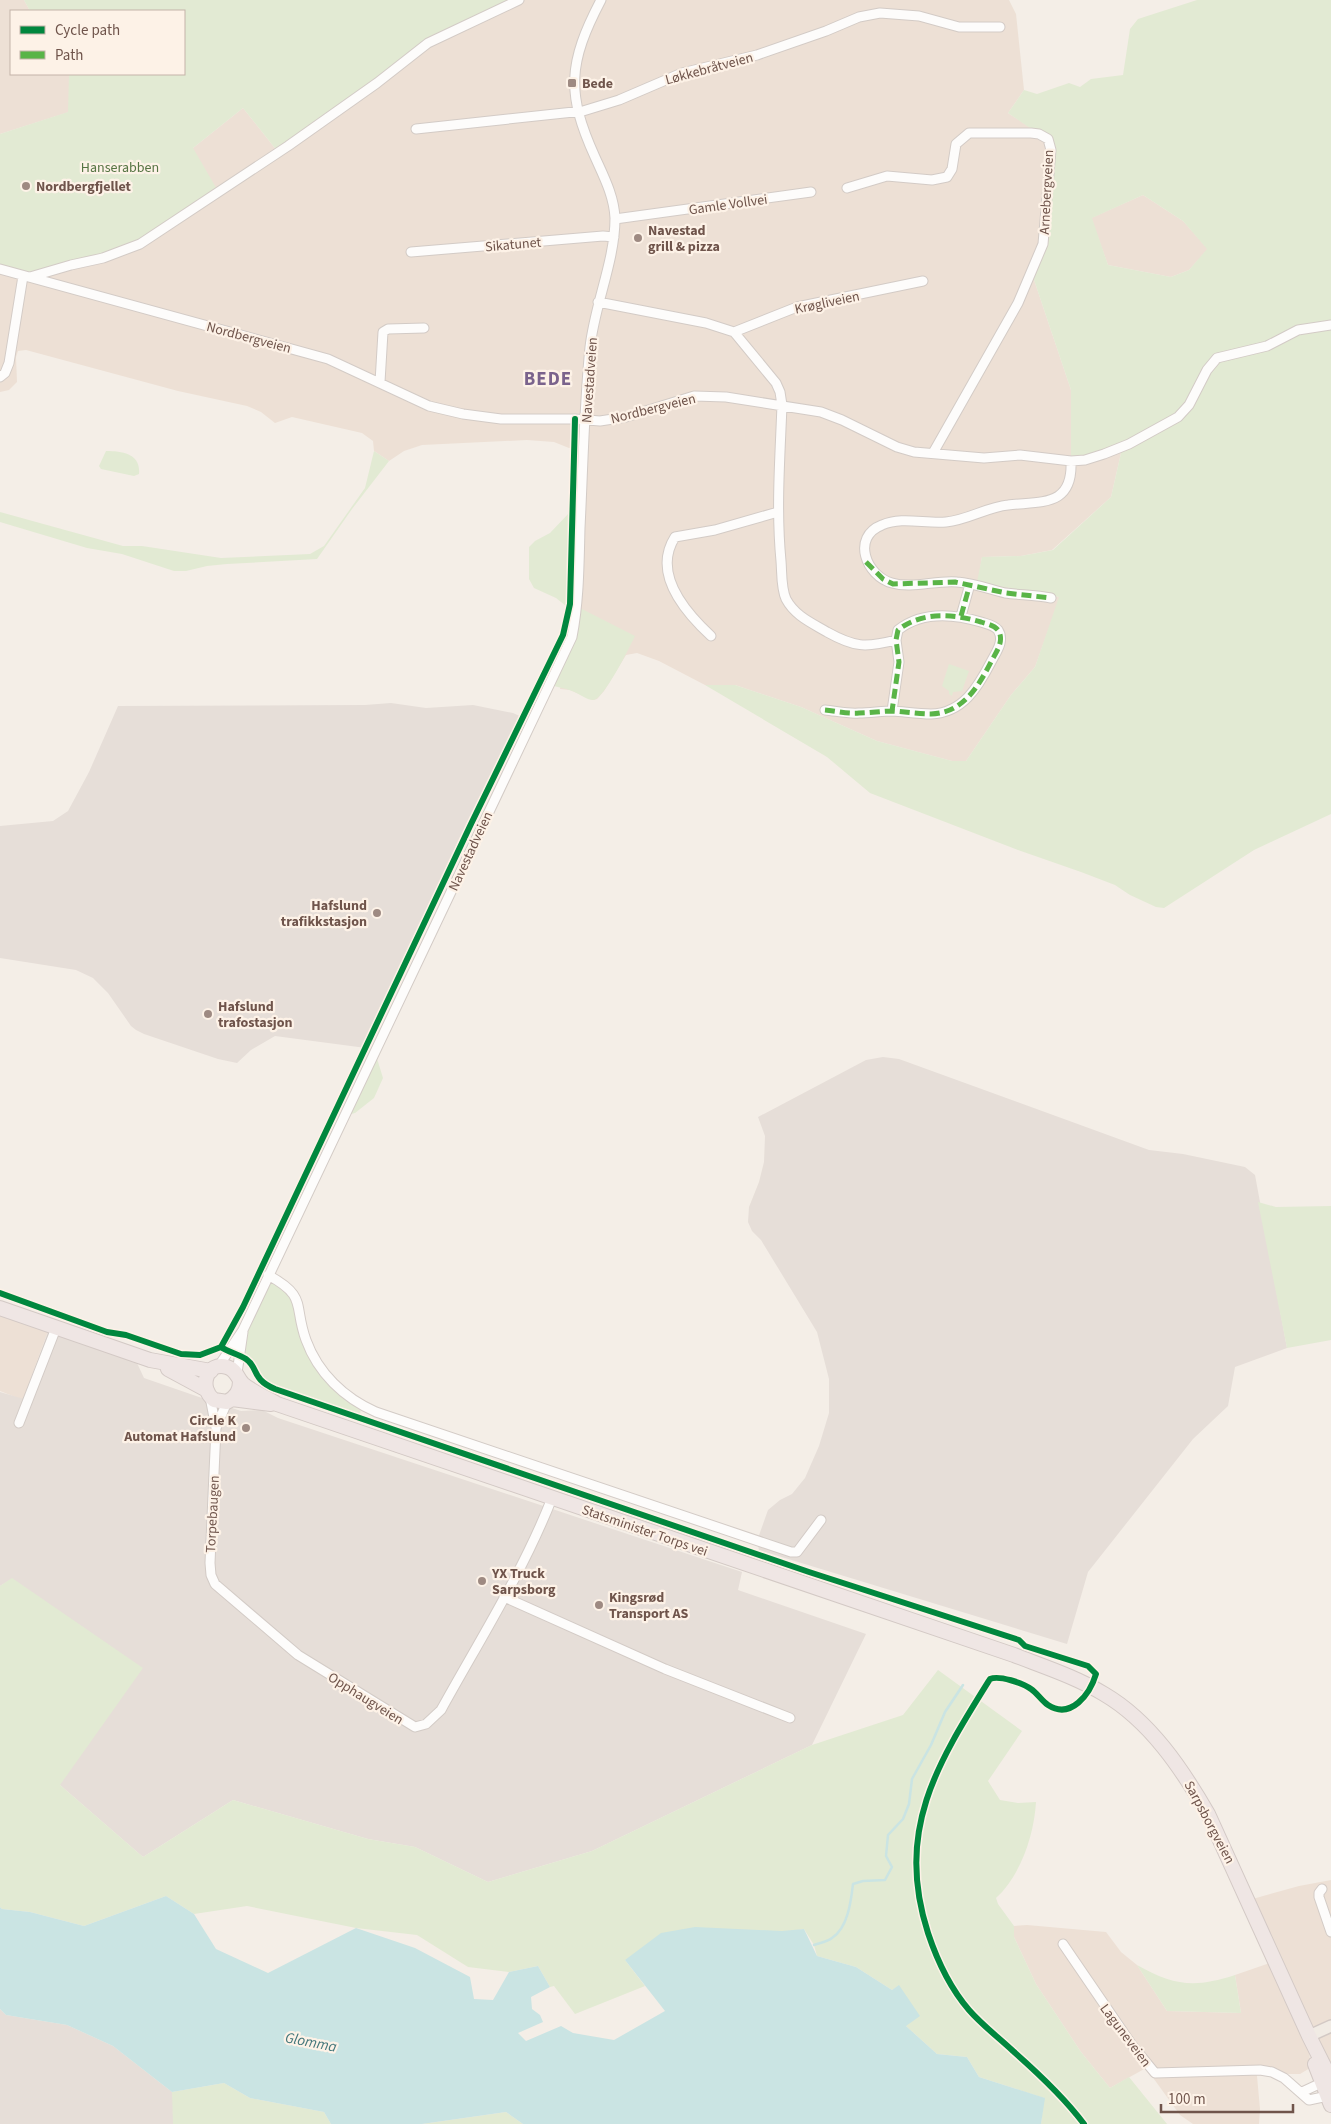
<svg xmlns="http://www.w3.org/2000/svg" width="1331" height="2124" font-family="'Source Sans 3',sans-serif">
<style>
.residential{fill:#ede0d5}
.industrial{fill:#e6ded8}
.green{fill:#e2ead3;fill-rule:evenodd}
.water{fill:#cae4e3}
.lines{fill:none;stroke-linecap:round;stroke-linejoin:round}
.stream{stroke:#cae4e3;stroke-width:2.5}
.minor-casing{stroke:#d3cbc6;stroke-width:11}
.major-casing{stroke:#d3c9c5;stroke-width:14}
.highway-casing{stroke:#d3c9c5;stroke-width:16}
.minor{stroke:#fdfcfb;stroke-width:9}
.major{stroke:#f1ebe4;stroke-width:11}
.highway{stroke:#efe6e4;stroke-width:14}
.quiet{stroke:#59b447;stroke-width:5;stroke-dasharray:10 5;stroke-linecap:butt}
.cycleway-casing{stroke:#fdf2e7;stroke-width:9}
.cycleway{stroke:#00873e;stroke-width:6}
.poi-dot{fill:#9e8a82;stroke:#fdf2e7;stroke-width:2}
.labels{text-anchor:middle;stroke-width:4.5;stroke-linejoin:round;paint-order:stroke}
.street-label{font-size:14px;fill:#6f544b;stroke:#fdf2e7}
.poi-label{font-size:14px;font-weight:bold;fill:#6f544b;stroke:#fdf2e7;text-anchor:start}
.park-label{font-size:14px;fill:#567443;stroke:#fdf2e7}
.water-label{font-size:15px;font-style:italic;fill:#43767a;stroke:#fdf2e7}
.district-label{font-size:19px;font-weight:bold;letter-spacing:1px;fill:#7a638c;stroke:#fdf2e7}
</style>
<rect width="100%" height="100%" fill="#f4eee7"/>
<path class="residential" d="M0,0H24L30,11H11V74H69V112L0,134Z
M519,0H1009L1016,14L1024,90L1008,113L1048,139L1043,244L1031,271L1071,390V461L1119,448L1121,453L1111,497L1052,550L1021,556L982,557L978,582L1060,597L1035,667L1011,695L966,761H952L877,741L801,707L735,685H705L659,661L637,653L626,655L604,691L597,699L593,700L570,690L560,689L572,637L583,448H569L554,442L527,440L422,445L404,451L389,461L374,451L373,441L362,433L292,417L275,423L261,412L247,406L178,391L26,350L18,351L16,357L17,382L9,390L0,392V270L193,148L243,108L278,152L428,43Z
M1143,195L1183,221L1208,249L1189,270L1171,277L1108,265L1091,218Z
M0,1309L48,1331L23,1400L0,1391Z
M1331,1880V2066L1309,2037L1310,2068L1300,2074H1289L1256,2065L1260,2109L1259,2124H1193L1180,2115L1146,2068L1110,2088L1081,2052L1036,1984L1014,1937V1926L1027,1925L1106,1932L1121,1952L1137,1965L1167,2011L1241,2013L1235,1975L1276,1961L1249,1900L1299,1886Z"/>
<path class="industrial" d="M391,703L426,708L473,705L513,713L524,718L471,824L366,1048L275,1036L251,1050L237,1063L218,1059L144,1034L136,1030L131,1026L108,993L93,978L76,970L0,958V826L53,821L68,811L89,772L118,706L365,705Z
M883,1057L899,1059L1149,1150L1183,1154L1245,1167L1255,1175L1287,1348L1235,1367L1228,1406L1193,1439L1088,1572L1067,1644L759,1550L757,1541L768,1510L780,1500L792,1494L805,1478L819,1446L829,1413V1379L817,1332L761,1240L752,1231L748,1222L749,1207L759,1182L764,1162L765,1136L758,1117L866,1060Z
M48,1331L137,1363L144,1378L199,1397L241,1411L262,1410L278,1418L742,1572L738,1590L866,1634L812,1745L592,1851L488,1882L415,1847L368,1839L233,1800L143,1857L60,1785L12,1579L0,1586V1392L24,1399Z
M0,2009L6,2015L67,2025L113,2046L172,2092L331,2124H0Z"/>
<path class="green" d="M24,0H519L428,43L278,152L243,108L193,148L218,191L140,244L30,278L0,270V134L68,112L69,74H184V11H30Z
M1197,0H1331V814L1254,850L1164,908L1156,907L1130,895L1115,885L1081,872L1018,850L870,793L827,757L705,685H735L801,707L877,741L952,761H966L1011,695L1035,667L1059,597L977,582L982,557L1021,556L1053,550L1111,497L1121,453L1119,448L1071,461V390L1031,271L1043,244L1051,150L1039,134L1008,113L1024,90L1037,94L1069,83L1080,87L1091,79L1123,75L1130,29L1138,19ZM1143,195L1183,221L1207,249L1189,270L1171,277L1108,265L1092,218Z
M106,451C123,451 141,454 139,474L134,476L101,469L99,466Z
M374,451L389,461L352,509L317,559L227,564L207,566L186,571H174L122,554L87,548L0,522V512L123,546H142L221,558L310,554L324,546L365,488Z
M570,512L566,606L556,598L534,588L529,579V547L535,541L550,533Z
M578,607L635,636C630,646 604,700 593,700C587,700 578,693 572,691C565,688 557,687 549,685L572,637Z
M949,664L969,671L962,691L953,692L952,696L949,694V691L942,686Z
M375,1052L383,1078L374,1098L355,1113L344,1116Z
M1258,1202L1276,1207L1331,1206V1340L1287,1348Z
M268,1275L292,1290L318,1364L361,1405L360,1418L272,1386L260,1376L252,1361L245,1354C247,1326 256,1300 268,1275Z
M12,1578L143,1668L60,1785L143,1857L233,1800L368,1839L415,1847L488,1882L592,1851L812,1745L903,1715L938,1670L1022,1731L988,1781L1000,1800L1018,1803L1036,1802C1034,1835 1021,1875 996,1898L998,1904L1014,1926V1937L1036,1984L1081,2052L1110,2088L1129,2077L1167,2124H1041L1044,2098L979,2077L967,2057L937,2054L906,2026L899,1986L892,1990L856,1967L817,1956L814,1945L804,1929L625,1960L645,1986L575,2014L554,1986L550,1987L538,1966L509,1972L468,1967L417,1935L356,1928L247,1906L194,1914L166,1896L84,1926L30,1912L2,1909L0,1907V1586Z
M1137,1965C1174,1986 1195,1988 1235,1975L1241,2013L1167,2011Z
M224,2083L250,2098L324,2112L331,2124H173L172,2092Z
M506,2112L523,2124H422Z"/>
<path class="water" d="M166,1896L194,1914L216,1949L268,1973L356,1928L415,1948L470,1977L474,1999L493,2000L509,1972L538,1966L550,1987L531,1997L532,2009L540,2015L543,2022L518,2033L526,2041L561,2026L573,2033L614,2040L665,2011L625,1960L661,1933L695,1927L782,1931L804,1929L817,1956L856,1967L892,1990L899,1985L920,2016L906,2026L937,2054L967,2057L979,2077L1045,2098L1041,2124H523L506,2112L422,2124H331L324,2112L250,2098L224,2083L172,2092L113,2046L67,2025L6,2015L0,2009V1907L2,1909L30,1912L84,1926Z"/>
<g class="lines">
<path class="stream" d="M814,1945C819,1943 827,1942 832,1938C848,1928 851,1901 853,1884L863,1881L885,1880L892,1867L886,1856L888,1835L903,1819L909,1804L912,1779L931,1745L945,1712L963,1685"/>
<defs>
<path id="minor" d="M416,129L583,111L619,100L682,73L757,55L826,31L859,17L880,13L919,16L959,27H1000
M847,188L887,176L932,180L947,177L952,169L956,144L969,133H1031L1039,134L1048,139L1051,150L1043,244L1018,303L933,453
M615,219L811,192
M411,252L603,236L614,237
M0,269L328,359L429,406L463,414L501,419H575L600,421L626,417L694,396L726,397L821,412L842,420L897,447L914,452L984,458L1020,455L1071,461L1085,460L1104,454L1129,444L1178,417L1189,405L1207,370L1217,358L1267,346L1298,330L1331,325
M30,277L71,265L103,258L140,244L288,146L377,83L428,43L519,0
M598,302L706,323L734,332L776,383L780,392L782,405C780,458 776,509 781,561C782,573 781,588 786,599C795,616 812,623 827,632C854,647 865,648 896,640
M734,332L797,307L923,281
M0,377L5,373L9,363L23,276
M380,382L383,332L388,329L424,328
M1051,598C1036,595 1020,595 1005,593C989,589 973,583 957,582C936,580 912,589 892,583C866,576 851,537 882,525C902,516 925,524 946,522C968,520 987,507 1008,505C1042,501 1073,507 1071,461
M961,616L970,584
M711,636C685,612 652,573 675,537L715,530L778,512
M825,710C836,711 848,714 859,713C870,713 882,711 893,711C906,712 919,714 931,714C963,713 978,687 991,662C996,652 1005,641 998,630C994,625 987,624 981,622C954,614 922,611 898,630L896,640L899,662L892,711
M268,1275C308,1297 293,1304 306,1340C318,1373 344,1398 376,1412L791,1552H797L821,1520
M218,1367L243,1330L572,637C579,601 579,565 580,528C583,468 584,407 590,347C595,303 615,261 615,218C614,196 604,177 595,157C566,93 568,63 601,0
M237,1373L243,1332
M210,1397L216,1428L210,1563L211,1575L215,1584L298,1655L415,1727L426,1724L441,1710C479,1641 523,1572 552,1498
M19,1423L56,1328
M216,1428L227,1402
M504,1597L665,1669L790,1718
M1322,1889L1319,1893V1897L1331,1932
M1063,1944L1132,2045L1155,2073L1260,2070L1272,2072L1284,2078L1309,2100L1323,2097L1329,2093
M1302,2092L1317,2085H1326"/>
<path id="major" d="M1309,2036L1331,2026"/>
<path id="highway" d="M0,1308L150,1360L211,1371
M168,1369L205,1389
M240,1381C240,1391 236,1397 227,1402L214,1400C198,1388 206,1361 227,1367C237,1370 237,1378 243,1384C252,1392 266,1397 277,1404L1014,1655C1045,1667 1076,1677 1104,1694C1150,1721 1182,1769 1208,1814L1309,2036L1331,2080
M232,1399L271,1404
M1315,2064L1331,2105"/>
</defs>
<use href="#minor" class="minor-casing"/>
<use href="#major" class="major-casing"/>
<use href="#highway" class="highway-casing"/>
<use href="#minor" class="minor"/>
<use href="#major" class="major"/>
<use href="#highway" class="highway"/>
<path class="quiet" d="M866,562L883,579L893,584L955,582L1006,593L1051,598
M961,616L970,584
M825,710C836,711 848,714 859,713C870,713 882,711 893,711C906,712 919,714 931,714C963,713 978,687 991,662C996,652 1005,641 998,630C994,625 987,624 981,622C954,614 922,611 898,630L896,640L899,662L892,711"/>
<defs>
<path id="cycleway" d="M0,1293L107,1332L126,1335L181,1354L200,1355L221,1347C228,1352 238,1354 246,1359C259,1368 251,1379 275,1389L809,1572L1019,1640L1025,1646L1088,1666L1096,1674C1090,1694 1071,1720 1048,1705C1042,1701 1037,1693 1031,1689C1023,1683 999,1675 990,1679C937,1764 895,1830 928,1933C937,1960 950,1988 969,2010C982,2025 998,2037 1013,2051C1038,2073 1064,2097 1084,2124
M221,1347L243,1307L471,824L563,635L570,604L575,419"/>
</defs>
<use href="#cycleway" class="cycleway-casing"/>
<use href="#cycleway" class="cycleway"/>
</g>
<g class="poi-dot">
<rect x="567" y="78" width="10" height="10" rx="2.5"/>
<circle cx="26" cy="186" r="5"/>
<circle cx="638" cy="238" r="5"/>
<circle cx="377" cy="913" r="5"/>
<circle cx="208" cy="1014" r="5"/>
<circle cx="246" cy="1428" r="5"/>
<circle cx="482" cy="1581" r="5"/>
<circle cx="599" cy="1605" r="5"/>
</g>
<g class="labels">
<g class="street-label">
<text transform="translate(709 68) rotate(-15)" y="5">Løkkebråtveien</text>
<text transform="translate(1046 192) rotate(-87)" y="5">Arnebergveien</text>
<text transform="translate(728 204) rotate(-8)" y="5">Gamle Vollvei</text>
<text transform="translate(513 244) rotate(-5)" y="5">Sikatunet</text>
<text transform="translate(827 302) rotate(-12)" y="5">Krøgliveien</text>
<text transform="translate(249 337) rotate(15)" y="5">Nordbergveien</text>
<text transform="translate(589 380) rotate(-86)" y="5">Navestadveien</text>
<text transform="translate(653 408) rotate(-14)" y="5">Nordbergveien</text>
<text transform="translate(470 851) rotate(-65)" y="5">Navestadveien</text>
<text transform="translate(212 1514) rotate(-87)" y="5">Torpebaugen</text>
<text transform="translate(645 1530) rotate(19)" y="5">Statsminister Torps vei</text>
<text transform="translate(366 1698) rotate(32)" y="5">Opphaugveien</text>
<text transform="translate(1210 1822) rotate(62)" y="5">Sarpsborgveien</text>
<text transform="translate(1126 2035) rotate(53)" y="5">Laguneveien</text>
</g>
<g class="poi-label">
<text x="582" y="88">Bede</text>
<text x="36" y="191">Nordbergfjellet</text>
<text x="648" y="235">Navestad<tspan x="648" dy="16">grill &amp; pizza</tspan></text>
<text x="367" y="910" text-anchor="end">Hafslund<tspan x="367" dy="16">trafikkstasjon</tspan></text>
<text x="218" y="1011">Hafslund<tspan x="218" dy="16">trafostasjon</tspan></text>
<text x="236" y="1425" text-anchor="end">Circle K<tspan x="236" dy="16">Automat Hafslund</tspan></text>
<text x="492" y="1578">YX Truck<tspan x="492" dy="16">Sarpsborg</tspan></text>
<text x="609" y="1602">Kingsrød<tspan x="609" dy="16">Transport AS</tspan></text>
</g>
<g class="park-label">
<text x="120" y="172">Hanserabben</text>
</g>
<g class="water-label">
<text transform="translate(311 2042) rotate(11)" y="5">Glomma</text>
</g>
<g class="district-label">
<text x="548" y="385">BEDE</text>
</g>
</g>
<rect x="10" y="10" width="175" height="65" fill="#fdf2e7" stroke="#c4b3a9"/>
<rect x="20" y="26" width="25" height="8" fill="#00873e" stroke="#c4b3a9"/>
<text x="55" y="35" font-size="15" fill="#6f544b">Cycle path</text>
<rect x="20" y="51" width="25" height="8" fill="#59b447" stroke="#c4b3a9"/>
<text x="55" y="60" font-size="15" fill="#6f544b">Path</text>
<path d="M1161 2104v8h132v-8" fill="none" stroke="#6f544b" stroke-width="2.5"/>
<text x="1168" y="2104" font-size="15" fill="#6f544b" stroke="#fdf2e7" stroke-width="4" paint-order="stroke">100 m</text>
</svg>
